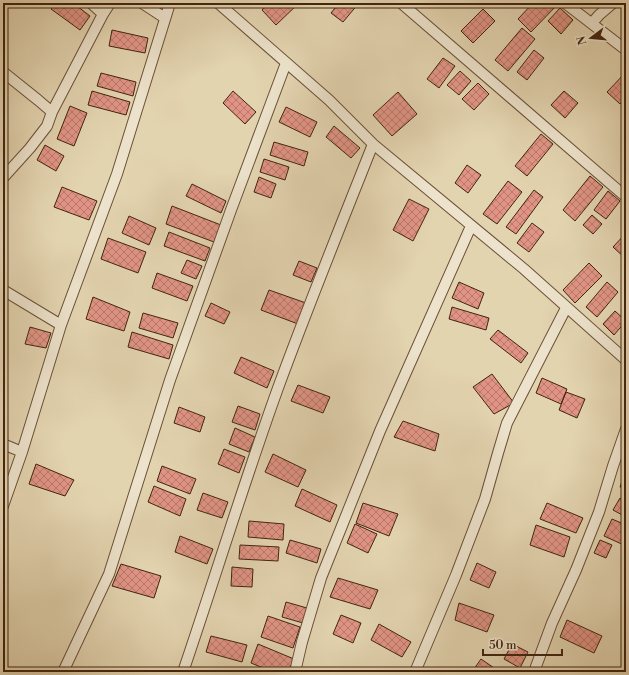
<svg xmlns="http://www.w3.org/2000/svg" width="629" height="675" font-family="'Libre Bodoni',serif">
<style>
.building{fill:url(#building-cross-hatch);stroke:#42240f}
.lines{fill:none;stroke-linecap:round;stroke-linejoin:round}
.street-casing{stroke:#6a5037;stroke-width:12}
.street{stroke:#ede3cc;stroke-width:10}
</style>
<defs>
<pattern id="building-cross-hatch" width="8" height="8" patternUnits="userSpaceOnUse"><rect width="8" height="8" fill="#e19485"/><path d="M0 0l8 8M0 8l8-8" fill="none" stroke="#b8796b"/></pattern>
</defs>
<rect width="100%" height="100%" fill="#e3d4b0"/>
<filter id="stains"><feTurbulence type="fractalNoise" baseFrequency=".005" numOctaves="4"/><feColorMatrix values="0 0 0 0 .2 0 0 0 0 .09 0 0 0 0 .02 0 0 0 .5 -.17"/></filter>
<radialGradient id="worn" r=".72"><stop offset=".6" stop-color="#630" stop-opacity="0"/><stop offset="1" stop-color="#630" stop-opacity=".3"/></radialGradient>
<path class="building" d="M56,3H73L90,16L80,30L51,9Z
M268,3H299L276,25L262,10Z
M339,3H359L343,22L331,13Z
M533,3H559L531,32L518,19Z
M560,8L573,20L561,34L548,21Z
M483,9L495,21L473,43L461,31Z
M522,28L535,39L508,71L495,60Z
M112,30L148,38L145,53L109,46Z
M534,50L544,58L527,80L517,72Z
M443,58L455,66L439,88L427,79Z
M460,71L471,81L459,95L447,85Z
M626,72V97L620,104L607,92Z
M101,73L136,82L133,96L97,86Z
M478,83L489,94L474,110L462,99Z
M92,91L130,102L126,115L88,105Z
M233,91L256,112L245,124L223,103Z
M564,91L578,103L565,118L551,105Z
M398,92L417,114L392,136L373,115Z
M70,106L87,113L74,146L57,139Z
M286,107L317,122L310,137L279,122Z
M334,126L360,148L351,158L326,137Z
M541,134L553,144L527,176L515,166Z
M274,142L308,152L304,166L270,155Z
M45,145L64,156L56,171L37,160Z
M264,159L289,167L285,180L260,172Z
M467,165L481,175L468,193L455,183Z
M590,176L603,187L575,221L563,210Z
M259,177L276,184L271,198L254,192Z
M508,181L522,192L497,224L483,214Z
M192,184L226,201L221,213L186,196Z
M62,187L97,201L89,220L54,207Z
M534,190L543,197L516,234L506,227Z
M608,191L620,201L606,219L594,210Z
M409,199L429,209L413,241L393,230Z
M172,206L221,225L214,242L166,224Z
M592,215L602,224L593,234L583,225Z
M129,216L156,228L149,245L122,233Z
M532,223L544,232L529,252L517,243Z
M169,232L210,248L205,261L164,246Z
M626,233V259L613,247Z
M108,238L146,252L138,273L101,259Z
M187,260L202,266L196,279L181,273Z
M299,261L317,268L311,282L293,275Z
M589,263L602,276L575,303L563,290Z
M157,273L193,286L187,301L152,288Z
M459,282L484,293L478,309L452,298Z
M607,282L618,292L597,317L586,307Z
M269,290L306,303L298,324L261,310Z
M93,297L130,312L124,331L86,319Z
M211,303L230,312L224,324L205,316Z
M452,307L489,318L486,330L449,319Z
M615,311L626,321L614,335L603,324Z
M143,313L178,323L173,338L139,328Z
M30,327L51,333L46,348L25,344Z
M498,330L528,353L521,363L490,339Z
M132,332L173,345L169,359L128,347Z
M241,357L274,371L267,388L234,373Z
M492,374L514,403L494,414L473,387Z
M542,378L567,389L561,404L536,393Z
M298,385L330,397L323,413L291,401Z
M566,392L585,399L577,418L559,410Z
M238,406L260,414L255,430L232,422Z
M179,407L205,417L200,432L174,423Z
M403,421L439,434L435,451L394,437Z
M235,428L255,437L249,452L229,444Z
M224,449L245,457L239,473L218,464Z
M273,454L306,470L298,487L265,472Z
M36,464L74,480L65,496L29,484Z
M162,466L196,479L190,494L157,481Z
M625,472H626V489L620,487Z
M154,486L186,499L180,516L148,502Z
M302,489L337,505L330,522L295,506Z
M203,493L228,502L222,518L197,510Z
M620,498L626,501V517L613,510Z
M363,503L398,514L389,536L356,523Z
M547,503L583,518L576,533L540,519Z
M612,519L626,525V546L604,536Z
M249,521L284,524L283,540L248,537Z
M355,524L377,534L368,553L347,543Z
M536,525L570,537L564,557L530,545Z
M180,536L213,549L207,564L175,552Z
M290,540L321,549L317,563L286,553Z
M600,540L612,545L606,558L594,553Z
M240,545L279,547L278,561L239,559Z
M477,563L496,572L489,588L470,580Z
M121,564L161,576L154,598L112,586Z
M232,567L253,569L252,587L231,586Z
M338,578L378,590L370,609L330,597Z
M286,602L307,608L303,623L282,617Z
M459,603L494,615L487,632L455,620Z
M341,615L361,623L353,643L333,634Z
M268,616L300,627L293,648L261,637Z
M567,620L602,636L594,653L560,637Z
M379,624L411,642L402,657L371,640Z
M211,636L247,645L242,662L206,652Z
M258,644L294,659L288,672H273L251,663Z
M512,644L528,652L520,668L504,659Z
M626,656V672H619Z
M481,659L500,672H479L474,669Z"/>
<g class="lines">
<defs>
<path id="street" d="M142,3L165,18
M218,3L329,100L373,144L524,269L626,360
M401,3L626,197
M565,3L626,50
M103,14L110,3
M592,23L599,15L613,3
M3,72L38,100L52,112L47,126L30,148L3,178
M52,112L103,14L91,3
M3,290L61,325
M3,444L22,452
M3,506L22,452L61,325L117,174L170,3
M63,672L109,574L170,380L231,210L286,63
M183,672C215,578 244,482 278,388C308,306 341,225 373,144
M295,672L302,642L321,578L380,431L471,226
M415,672L456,575L485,499L498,453L507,423L566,308
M534,672L552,623L576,570L599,512L613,466L626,429"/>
</defs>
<use href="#street" class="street-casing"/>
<use href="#street" class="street"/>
</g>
<rect width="629" height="675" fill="none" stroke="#e3d4b0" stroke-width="16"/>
<rect x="4" y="4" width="621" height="667" fill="none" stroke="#42240f" stroke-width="2"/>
<rect x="8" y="8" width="613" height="659" fill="none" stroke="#42240f"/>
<g transform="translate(591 38) rotate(254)" stroke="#ede3cc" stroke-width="3" paint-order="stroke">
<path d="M0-3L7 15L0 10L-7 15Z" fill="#42240f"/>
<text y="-6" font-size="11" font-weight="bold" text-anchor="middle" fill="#42240f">N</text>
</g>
<path d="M483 649v6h79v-6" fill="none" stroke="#42240f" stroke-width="2"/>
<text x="489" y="649" font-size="12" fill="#42240f" stroke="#ede3cc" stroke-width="3" paint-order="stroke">50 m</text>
<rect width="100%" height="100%" filter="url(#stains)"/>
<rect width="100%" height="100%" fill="url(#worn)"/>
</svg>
